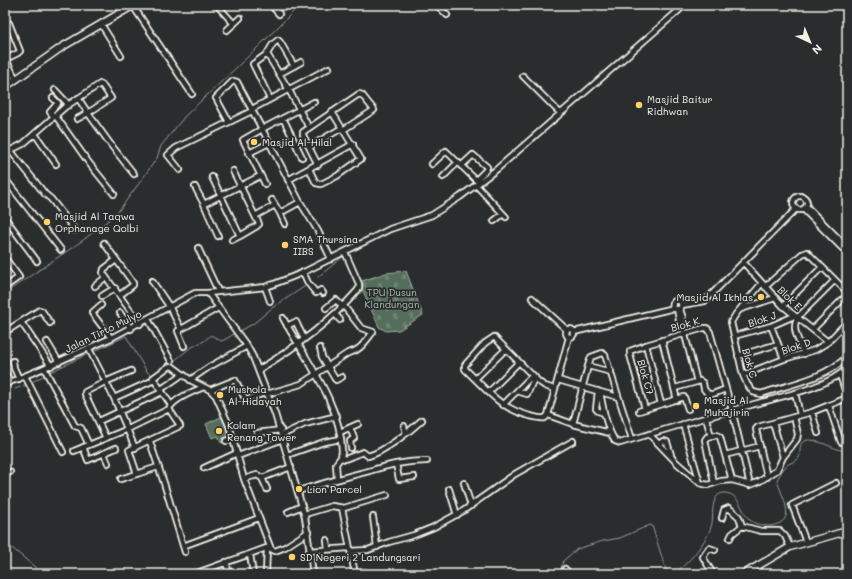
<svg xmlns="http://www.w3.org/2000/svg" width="852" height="579" font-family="Mali,sans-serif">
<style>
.cemetery{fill:url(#cemetery-stones);stroke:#a4b0a2}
.garden{fill:#556e5b;stroke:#a4b0a2}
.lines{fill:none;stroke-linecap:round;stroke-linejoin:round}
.stream{stroke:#939da3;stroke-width:1}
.street-casing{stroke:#f4f1e8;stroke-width:8}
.secondary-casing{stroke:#f4f1e8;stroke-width:9}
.street{stroke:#2a2d2e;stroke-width:4.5}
.secondary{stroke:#2a2d2e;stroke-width:6}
.poi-dot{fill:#ffd166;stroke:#2a2d2e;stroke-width:1.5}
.labels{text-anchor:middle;stroke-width:3.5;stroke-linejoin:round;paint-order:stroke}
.poi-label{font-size:10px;fill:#f4f1e8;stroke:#2a2d2e;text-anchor:start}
.park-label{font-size:10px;fill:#acb6a9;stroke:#2a2d2e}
.street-label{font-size:10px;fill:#f4f1e8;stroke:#2a2d2e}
</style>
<defs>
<pattern id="cemetery-stones" width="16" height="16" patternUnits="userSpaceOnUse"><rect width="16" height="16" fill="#556e5b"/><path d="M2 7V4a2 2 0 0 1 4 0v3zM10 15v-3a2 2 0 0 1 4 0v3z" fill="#6e8373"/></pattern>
</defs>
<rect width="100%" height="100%" fill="#2a2d2e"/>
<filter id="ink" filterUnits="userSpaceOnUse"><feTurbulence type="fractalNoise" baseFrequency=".025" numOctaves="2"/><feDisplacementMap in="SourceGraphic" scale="8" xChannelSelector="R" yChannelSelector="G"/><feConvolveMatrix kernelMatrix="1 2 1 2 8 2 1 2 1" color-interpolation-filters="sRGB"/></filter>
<g filter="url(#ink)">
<path class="cemetery" d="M406,271L423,315L399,330L386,331L379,327L359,282L386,273Z"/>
<path class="garden" d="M223,416L230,438L221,443L218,436L212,438L206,424Z"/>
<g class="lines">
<path class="stream" d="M321,5L326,9L331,5
M318,277L344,256
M5,293L82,241L111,218L120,209L140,182L157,158L161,146L185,116L255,50L300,5
M239,331L253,324L272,308L307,285
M93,352L126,336L147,372L152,375L156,373
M169,365L190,348L204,341L211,335L221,341L224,340L236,333
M48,373L88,354
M30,383L45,375
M15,389L28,384
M5,542L43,574
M557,574L561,569L563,561L577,549L603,541L620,538L650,525L652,526L653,529L666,570L670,573C683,573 708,539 711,527C714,519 711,508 715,500C716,496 720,493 724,493C740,493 741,512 750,520C754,524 764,526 770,526C800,522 781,496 777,480C780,474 783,469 787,465C791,462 795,462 798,459C802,454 798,445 803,442C812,434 836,452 847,451"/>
<defs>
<path id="street" d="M217,5L234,24
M271,5L279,14
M437,5L447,15
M133,6L192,94
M5,21L9,23L20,51L18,53L6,59
M101,24L121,56
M227,30L240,18
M267,54L289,90L307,124
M5,57L16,80
M279,74L301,62
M523,76L560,113
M55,90L69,105
M53,98L58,103L50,112L54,117
M270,99L253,64L267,54L273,44L278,40L280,42L294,66
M252,109L329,68
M55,115L89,163L114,194
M283,118L302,157
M77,119L88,113L78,98
M229,122L216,98L233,81L237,82L262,129L314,102
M35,134L56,164
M309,147L342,128
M10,150L45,194L51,199L75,230
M5,153L23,144L65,107L100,84L102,85L111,98L88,113L111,145L134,174
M249,153L269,143
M432,164L446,151L479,183
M318,165L303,135V132L359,94L362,95L374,110L343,130
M461,166L473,155L487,167L486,170L476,180
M309,169L316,183L321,184L337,176L361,159L332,112
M180,170L168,155L176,148L252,111
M212,177L240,236L257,226L259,224L233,171
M443,177L458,162
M5,179L61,250
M288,180L353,144
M265,184L243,140L262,129L300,202L318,231L331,259
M476,185L506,217
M195,187L204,204
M793 203a7 7 0 1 1 14 0a7 7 0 1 1-14 0Z
M272,200L280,213L300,202
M806,206L847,247
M803,209L847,253
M280,213L285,224
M255,216L275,205
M5,218L37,261
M494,221L503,214
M218,236L204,204L260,176
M232,240L240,236
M104,243L133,283V285L120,295
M198,248L218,291
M5,258L19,277L5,287
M116,260L104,269L103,273L140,324
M744,263L783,306L828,342
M303,272L308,283L316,293L321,290L323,293
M152,281L169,306L181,329
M762,283L736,314L731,322L743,375L747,384L753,392L761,394C790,384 824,379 847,357
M95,286L106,277
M265,287L270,301
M765,287L802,254L807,252L847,292
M208,293L247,346L253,357L275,414L305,517L313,574
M102,296L115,288
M532,298L567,330
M672.5 305a4.5 4.5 0 1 1 9 0a4.5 4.5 0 1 1-9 0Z
M101,305L92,313L111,338
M682,305L705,301L796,209
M783,306L822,267
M326,308L336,300L342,306
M677,309L679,320L682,325
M680,309L683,319V327L697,382
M741,309L775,298
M120,313L131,329
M335,314L340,320
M283,318C305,359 341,403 342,451L341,457L336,464L337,479
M148,319L171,361
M21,322L51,366
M287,326L295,322H296L304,339
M771,326L784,359
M566 333a4 4 0 1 1 8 0a4 4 0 1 1-8 0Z
M813,329L847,295
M5,332L40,310L42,311L50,323
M574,332L674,308
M734,336L771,326L794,316
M569,337L548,415L573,424L610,433
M662,340L677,400
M47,342L59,362
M646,345L661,404
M184,346L178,331L218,308
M320,348L322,357L335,379L336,380L342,377
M89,349L114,398L135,448
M804,354C800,343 791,329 797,318L835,280
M738,356L778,344
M13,361L14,368L19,379
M588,366L591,357L602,353L605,355L632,439
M44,368L75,426L81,428L89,445
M258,370C295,348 330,322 358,290L359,287V284L345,252
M5,372L10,382
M743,375L784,359L815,350L828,342L847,322
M840,375L847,396
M25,376L63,452
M475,379L506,349
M190,380L209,367L247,346
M558,380L618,397
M5,384L44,368L111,338L195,293H208L265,287L274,284L302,273L390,229L432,215L460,197L497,169L685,5
M675,388L700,381L703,383L704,389L708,394H713L726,389
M160,390L183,374
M210,390L235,380L246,400L267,392
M517,391L527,394L535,377
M598,391L596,409L598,411L604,413
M489,392L519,362
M600,392C603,408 606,427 615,441L620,443C663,430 707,417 751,405C778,397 828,388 847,368
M795,393L800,415
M267,394L301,384L348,353C360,351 365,342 373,332L361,328L343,305
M114,398L154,380
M171,405L153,378L168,367L172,366L192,381L210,390L216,396L229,425L244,479L271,549L275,551L285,547L308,532
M503,405L533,375
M829,406L841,442
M645,409L630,355V351L646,345L704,328H707L710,332L732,410L750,485
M639,411L684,397L688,409
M812,412L818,433
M548,415L545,418C540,419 535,417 530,416C499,408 487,390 465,369V365L485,343L494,337L539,382L545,386L554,389
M706,418L711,436L717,435L720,437L732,480
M99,421L162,392
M773,423L783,457
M573,424L588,366L611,372
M683,424L700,483
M404,426L406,433
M350,428L354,438L350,441L351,448
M340,432L358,424
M257,433L281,430
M649,434L677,463L700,483L708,485L721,481L732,480L750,485L760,481L777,470L783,457L797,439L798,434L794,417
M282,435L305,424L337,416
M711,436L707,437L705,440L714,483
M106,438L85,394V392L105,382L131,371
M226,441L232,439
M150,442L164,483L185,552
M659,444L663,441L667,442L671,455
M83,447L88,460L116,448
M74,451L128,429L169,409C173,399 194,391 204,387
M104,454L108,463
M287,455L324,442L341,439
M725,455L760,446
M238,456L283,439
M341,457L342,458L345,459L363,452L368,456C384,452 410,431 422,420
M396,464L399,479L414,477
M204,468L237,453
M5,474L10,472
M137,474L129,450L180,426L179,424L169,409
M767,477L757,434L756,429L758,427L812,412L847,398
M262,478L267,489
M121,479L158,467
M244,479L257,475L262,478L291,467
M464,483L471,506
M449,489L457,515
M298,491C321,484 345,477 369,471C389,465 405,461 427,461
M342,508L355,574
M288,512L302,506
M305,514L332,506L344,508L387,495
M373,517L377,547
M722,518L724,510L729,508L739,517L742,526
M730,538L732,534L742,526L761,531H780L785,536L790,547
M327,540L328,549
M806,542L792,505L836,483
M183,546L259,518
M309,551L349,548
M350,551L368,550L389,542L414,535L434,527L463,511L515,474L573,441
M250,554L253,574
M226,562L229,574
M565,569L570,574
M194,574L269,547
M266,574L267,548
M359,574L365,572
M713,574L703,557L709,548L715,550"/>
<path id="secondary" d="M5,87L62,47L134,5
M744,574L790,547L847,531"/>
</defs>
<use href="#street" class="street-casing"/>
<use href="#secondary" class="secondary-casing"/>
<use href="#street" class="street"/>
<use href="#secondary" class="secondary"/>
</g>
</g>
<g class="poi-dot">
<circle cx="639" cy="105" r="4"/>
<circle cx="254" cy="142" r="4"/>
<circle cx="47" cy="222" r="4"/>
<circle cx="285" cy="245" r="4"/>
<circle cx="761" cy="297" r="4"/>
<circle cx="220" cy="395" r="4"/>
<circle cx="696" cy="406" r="4"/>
<circle cx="219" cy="431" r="4"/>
<circle cx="299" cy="489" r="4"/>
<circle cx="292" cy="557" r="4"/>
</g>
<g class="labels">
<g class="poi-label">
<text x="647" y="103">Masjid Baitur<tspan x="647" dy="12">Ridhwan</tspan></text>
<text x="262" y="146">Masjid Al-Hilal</text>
<text x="55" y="220">Masjid Al Taqwa<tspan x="55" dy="12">Orphanage Qolbi</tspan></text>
<text x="293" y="243">SMA Thursina<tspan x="293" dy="12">IIBS</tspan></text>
<text x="753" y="301" text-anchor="end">Masjid Al Ikhlas</text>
<text x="228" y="393">Mushola<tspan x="228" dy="12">Al-Hidayah</tspan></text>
<text x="704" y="404">Masjid Al<tspan x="704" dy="12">Muhajirin</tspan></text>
<text x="227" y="429">Kolam<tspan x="227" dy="12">Renang Tower</tspan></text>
<text x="307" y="493">Lion Parcel</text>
<text x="300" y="561">SD Negeri 2 Landungsari</text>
</g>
<g class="park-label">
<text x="392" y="296">TPU Dusun<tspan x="392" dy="12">Klandungan</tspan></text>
</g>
<g class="street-label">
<text transform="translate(790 298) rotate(44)" y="4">Blok E</text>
<text transform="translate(762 319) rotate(-18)" y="4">Blok J</text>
<text transform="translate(685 324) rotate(-16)" y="4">Blok K</text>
<text transform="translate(103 331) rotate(-26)" y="4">Jalan Tirto Mulyo</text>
<text transform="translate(796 346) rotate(-19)" y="4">Blok D</text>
<text transform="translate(750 363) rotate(74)" y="4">Blok C</text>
<text transform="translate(646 377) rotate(74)" y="4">Blok C7</text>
</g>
</g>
<rect width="852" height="579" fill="none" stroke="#2a2d2e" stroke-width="20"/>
<rect x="10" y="10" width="832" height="559" fill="none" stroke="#f4f1e8" stroke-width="1.5" filter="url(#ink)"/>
<g transform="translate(810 42) rotate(136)" stroke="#2a2d2e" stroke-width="3" paint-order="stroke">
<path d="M0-3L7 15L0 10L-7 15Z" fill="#f4f1e8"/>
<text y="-6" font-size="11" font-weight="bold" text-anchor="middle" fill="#f4f1e8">N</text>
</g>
</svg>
